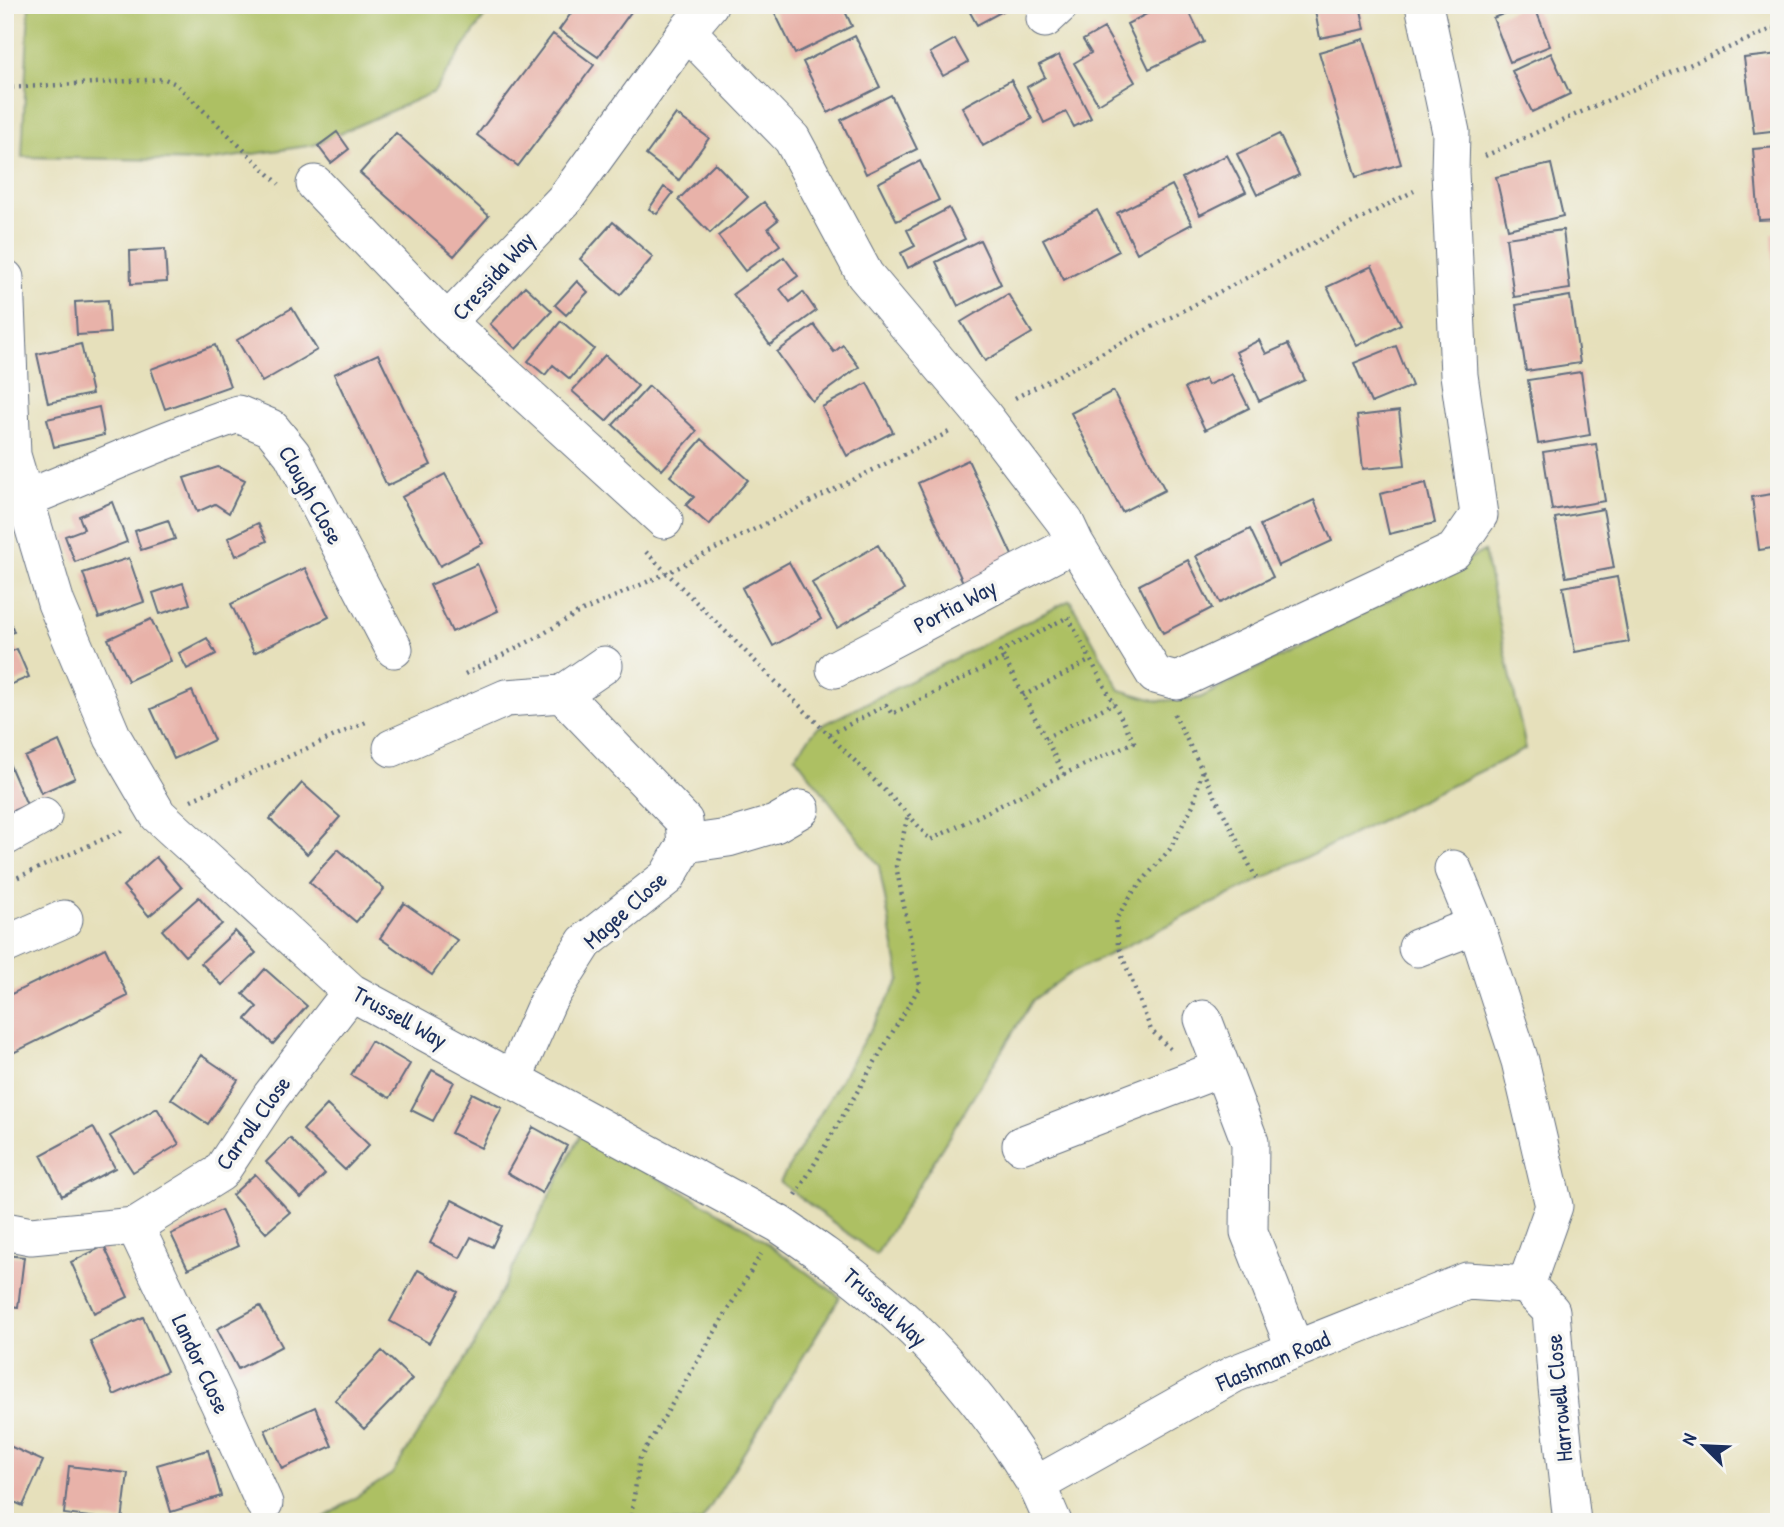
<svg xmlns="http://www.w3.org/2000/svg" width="1784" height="1527" font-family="'Patrick Hand',sans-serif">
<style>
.green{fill:#adc064;stroke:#647861;stroke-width:2}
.building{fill:#e8b2a9}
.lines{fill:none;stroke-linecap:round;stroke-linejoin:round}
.minor-casing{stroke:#626d7f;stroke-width:39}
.path{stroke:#626d7f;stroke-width:4.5;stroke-dasharray:2 5;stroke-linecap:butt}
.minor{stroke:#fff;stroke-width:37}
.labels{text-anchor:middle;stroke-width:7;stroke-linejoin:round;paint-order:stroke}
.street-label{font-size:23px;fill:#1b2f5e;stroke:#f6f6f2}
</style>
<rect width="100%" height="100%" fill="#f6f6f2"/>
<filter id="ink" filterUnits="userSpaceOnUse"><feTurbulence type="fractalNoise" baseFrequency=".0143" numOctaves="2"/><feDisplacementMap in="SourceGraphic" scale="14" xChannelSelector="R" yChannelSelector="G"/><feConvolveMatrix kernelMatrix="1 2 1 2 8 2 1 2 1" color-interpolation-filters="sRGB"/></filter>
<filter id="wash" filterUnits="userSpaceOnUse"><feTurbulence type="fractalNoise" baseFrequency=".00686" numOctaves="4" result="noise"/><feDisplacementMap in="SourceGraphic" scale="28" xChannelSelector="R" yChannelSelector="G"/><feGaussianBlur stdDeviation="1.57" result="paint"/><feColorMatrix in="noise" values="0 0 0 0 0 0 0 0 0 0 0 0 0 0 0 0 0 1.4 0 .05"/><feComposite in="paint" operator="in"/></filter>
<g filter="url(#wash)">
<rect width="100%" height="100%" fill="#e6e0bb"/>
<path class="green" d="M29,5H492L434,92L314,145L206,161L22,157Z
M1484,551L1526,749L1069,974L1033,1000L876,1255L780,1182L900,979L879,866L795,756L817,728L1070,600L1120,690L1158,701L1200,698Z
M581,1134L748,1229L840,1297L701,1522H317L392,1474L472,1349Z"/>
<g id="blocks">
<path class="building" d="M577,5H636L598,57L559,30Z
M771,5H842L852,26L795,54Z
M966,5H1014L977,25Z
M1164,5H1186L1204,42L1149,69L1127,24Z
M1314,5H1360L1365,29L1320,38Z
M1525,5H1534L1550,46L1510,62L1493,18Z
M1104,28L1135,82L1098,104L1074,63L1091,53L1083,40Z
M553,34L594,65L518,166L477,135Z
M855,36L880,87L828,113L803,62Z
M955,39L968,62L943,76L930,53Z
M1364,39L1401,164L1356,177L1319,52Z
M1551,53L1570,94L1532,112L1512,71Z
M1779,54V130L1754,133L1744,58Z
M1059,55L1091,118L1074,127L1066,112L1044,123L1027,87L1045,77L1039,65Z
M1011,80L1032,119L983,146L962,107Z
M891,95L917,149L866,174L841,120Z
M676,114L709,138L679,180L646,155Z
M337,132L349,149L331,163L318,146Z
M396,133L489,216L454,256L360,173Z
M1279,134L1299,175L1257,195L1237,154Z
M1779,147V219L1759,220L1753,149Z
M1227,155L1246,192L1200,215L1182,178Z
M920,161L939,200L897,221L878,183Z
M715,163L748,197L710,233L678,200Z
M1551,164L1563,216L1508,229L1496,177Z
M1172,185L1192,224L1137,253L1117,213Z
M664,187L673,193L657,214L649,209Z
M764,202L778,220L768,228L780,245L745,271L718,236Z
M949,208L965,239L908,268L901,253L915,246L907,230Z
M1097,210L1119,251L1064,280L1043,239Z
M613,222L653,257L620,295L580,259Z
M1563,230L1570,289L1514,297L1506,238Z
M1772,234H1779V303H1775Z
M980,240L1001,284L958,306L936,262Z
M165,249L167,282L131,284L130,251Z
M784,257L798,276L780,289L790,302L803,292L816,311L770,345L733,294Z
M1372,266L1401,324L1357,346L1327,287Z
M577,281L588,292L566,315L555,305Z
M525,286L552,311L516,349L490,324Z
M1008,294L1032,333L985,361L961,322Z
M1570,296L1580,363L1526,371L1516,305Z
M108,300L110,333L77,335L75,302Z
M292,308L317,350L262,382L237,340Z
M561,321L594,349L570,379L553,365L545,375L528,361Z
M814,325L834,352L843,345L859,367L812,401L777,352Z
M1779,335V378H1777L1773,336Z
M1259,340L1266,354L1288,344L1305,380L1259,401L1236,352Z
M81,344L92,394L48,403L37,354Z
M215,345L230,386L165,409L151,369Z
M1396,346L1412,386L1371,403L1354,363Z
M378,354L431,465L387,486L334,374Z
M605,355L638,386L606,421L572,391Z
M1581,372L1590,435L1538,444L1528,380Z
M1232,374L1249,408L1205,430L1185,388L1205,379L1208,385Z
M867,383L893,432L847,456L822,407Z
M649,386L697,431L662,470L613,425Z
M1113,391L1165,490L1122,512L1071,413Z
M99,407L104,435L54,447L47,419Z
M1399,411L1405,465L1363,469L1357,416Z
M702,439L748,480L709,525L686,505L694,497L670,476Z
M1596,444L1605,501L1552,510L1543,452Z
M968,460L1017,566L966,589L918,483Z
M218,467L245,480L229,513L215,504L197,512L184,478Z
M445,474L483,543L440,566L402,497Z
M1426,483L1435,523L1389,534L1380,494Z
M1779,493V547L1759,550L1752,497Z
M1314,500L1332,541L1278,566L1260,525Z
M112,502L127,542L75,562L65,536L84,529L79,516Z
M1603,509L1614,568L1566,577L1555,518Z
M168,520L175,539L141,550L135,531Z
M258,523L267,541L236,556L228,538Z
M1250,529L1273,577L1220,603L1196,556Z
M878,545L904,590L837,628L812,583Z
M129,558L144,602L99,618L83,573Z
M1188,560L1212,608L1163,633L1139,585Z
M789,562L821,619L773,646L742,588Z
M477,564L498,611L452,632L430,585Z
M305,568L329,617L254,653L231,604Z
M1617,577L1629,642L1575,652L1563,587Z
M183,583L190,604L160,614L153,593Z
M5,607L14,632L5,635Z
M151,619L171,661L128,681L108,639Z
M207,638L216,654L187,669L179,653Z
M17,649L29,677L5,687V654Z
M192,691L214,740L174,759L151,709Z
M59,741L75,778L41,793L25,757Z
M8,761L27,805L5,814V762Z
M302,783L340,817L307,854L270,819Z
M338,849L384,889L356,922L309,882Z
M156,857L182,888L149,916L123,886Z
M199,897L222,924L185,956L162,930Z
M404,903L457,940L432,975L380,938Z
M235,931L256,953L222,985L201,963Z
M105,948L128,996L5,1057V997Z
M265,969L307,1006L273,1044L246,1019L257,1007L243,994Z
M371,1041L410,1064L390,1098L351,1075Z
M201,1055L238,1080L208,1124L171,1099Z
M432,1070L454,1082L433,1121L411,1110Z
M472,1093L502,1108L481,1148L451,1133Z
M327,1105L369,1145L345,1170L303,1130Z
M157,1108L179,1144L133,1172L110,1136Z
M93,1127L115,1168L62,1196L41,1155Z
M533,1127L567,1146L542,1193L507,1173Z
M290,1138L325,1174L301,1198L266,1162Z
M255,1174L290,1212L266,1233L232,1195Z
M452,1200L502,1226L492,1247L471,1237L460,1258L430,1243Z
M221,1210L238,1246L188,1269L171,1234Z
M104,1246L128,1297L94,1313L71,1262Z
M5,1255L24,1257L18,1307L5,1305Z
M418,1270L458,1292L429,1343L390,1321Z
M260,1306L282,1346L238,1369L217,1329Z
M143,1317L167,1371L114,1395L90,1341Z
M382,1351L412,1379L364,1429L335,1400Z
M315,1407L332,1446L282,1469L265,1430Z
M5,1444L43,1461L23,1506L5,1498Z
M208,1450L221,1496L171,1512L157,1465Z
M69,1466L128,1473L122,1521L64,1514Z"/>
</g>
</g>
<g filter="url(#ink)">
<use href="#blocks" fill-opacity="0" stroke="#626d7f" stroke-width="2"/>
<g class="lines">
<defs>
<path id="minor" d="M1045,19L1060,5
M687,31L792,139L865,275L983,415L1065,522L1075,543L1155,675L1177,681L1454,551L1479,515L1459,375L1450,172L1451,132L1424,5
M315,184L447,322
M5,278L12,455L56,603L113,738L158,815L351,992L779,1224C810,1245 841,1266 869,1290C935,1343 991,1411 1035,1483C1042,1495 1047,1509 1053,1522
M25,499C96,471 165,438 238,414L271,428L292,454L394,649
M664,520L447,322L565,199L687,31L709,5
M835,669L1075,543
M392,748L506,698L562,694L604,665
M5,837L43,816
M686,844L728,838L775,824L801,809
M1453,869L1476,925L1520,1061L1554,1206L1526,1285
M5,945L64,919
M1417,948L1476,925
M1203,1019L1250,1142L1249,1232L1295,1349
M513,1079L548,1000L585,942L667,877L686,844L684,821L562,694
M1021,1145L1222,1068
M135,1226L219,1403L264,1503
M5,1231L31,1236L135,1226L220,1173L271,1096L351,992
M1526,1285L1551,1311L1557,1387L1572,1522
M1036,1485L1234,1374L1467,1281L1526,1285"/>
</defs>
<use href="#minor" class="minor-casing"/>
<path class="path" d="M5,88L165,79L176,84L279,184
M1485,156L1590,108L1779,26
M1015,398L1414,191
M646,552L908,814L930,840L1064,774L1004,658L892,714L886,705L829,735
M1004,658L1000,652L1068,617L1134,742L1064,774
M465,674L536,638L576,614L667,573L951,431
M1023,696L1091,660
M1174,714L1256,878
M1045,738L1114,703
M191,800L366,722
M5,883L126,829
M1170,1049L1151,1030L1118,945L1116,919L1134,891L1170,849L1194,803L1202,770
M796,1195L920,986L896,866L908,815
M630,1522L640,1458L761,1254"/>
<use href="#minor" class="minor"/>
</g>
</g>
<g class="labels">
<g class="street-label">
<text transform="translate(493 276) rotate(-48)" y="8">Cressida Way</text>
<text transform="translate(311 495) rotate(61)" y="8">Clough Close</text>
<text transform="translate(955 606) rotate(-28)" y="8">Portia Way</text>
<text transform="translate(625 910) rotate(-42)" y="8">Magee Close</text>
<text transform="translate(400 1017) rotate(29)" y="8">Trussell Way</text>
<text transform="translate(253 1123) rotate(-54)" y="8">Carroll Close</text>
<text transform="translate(885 1307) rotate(42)" y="8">Trussell Way</text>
<text transform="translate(1273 1361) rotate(-23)" y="8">Flashman Road</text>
<text transform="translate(201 1364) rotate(65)" y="8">Landor Close</text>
<text transform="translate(1559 1398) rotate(-95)" y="8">Harrowell Close</text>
</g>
</g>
<rect width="1784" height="1527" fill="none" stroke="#f6f6f2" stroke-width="28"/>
<g transform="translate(1704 1446) rotate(294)" stroke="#f6f6f2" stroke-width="5" paint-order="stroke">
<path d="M0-5L12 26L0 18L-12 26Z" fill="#1b2f5e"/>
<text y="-10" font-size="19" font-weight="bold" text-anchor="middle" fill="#1b2f5e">N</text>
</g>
</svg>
